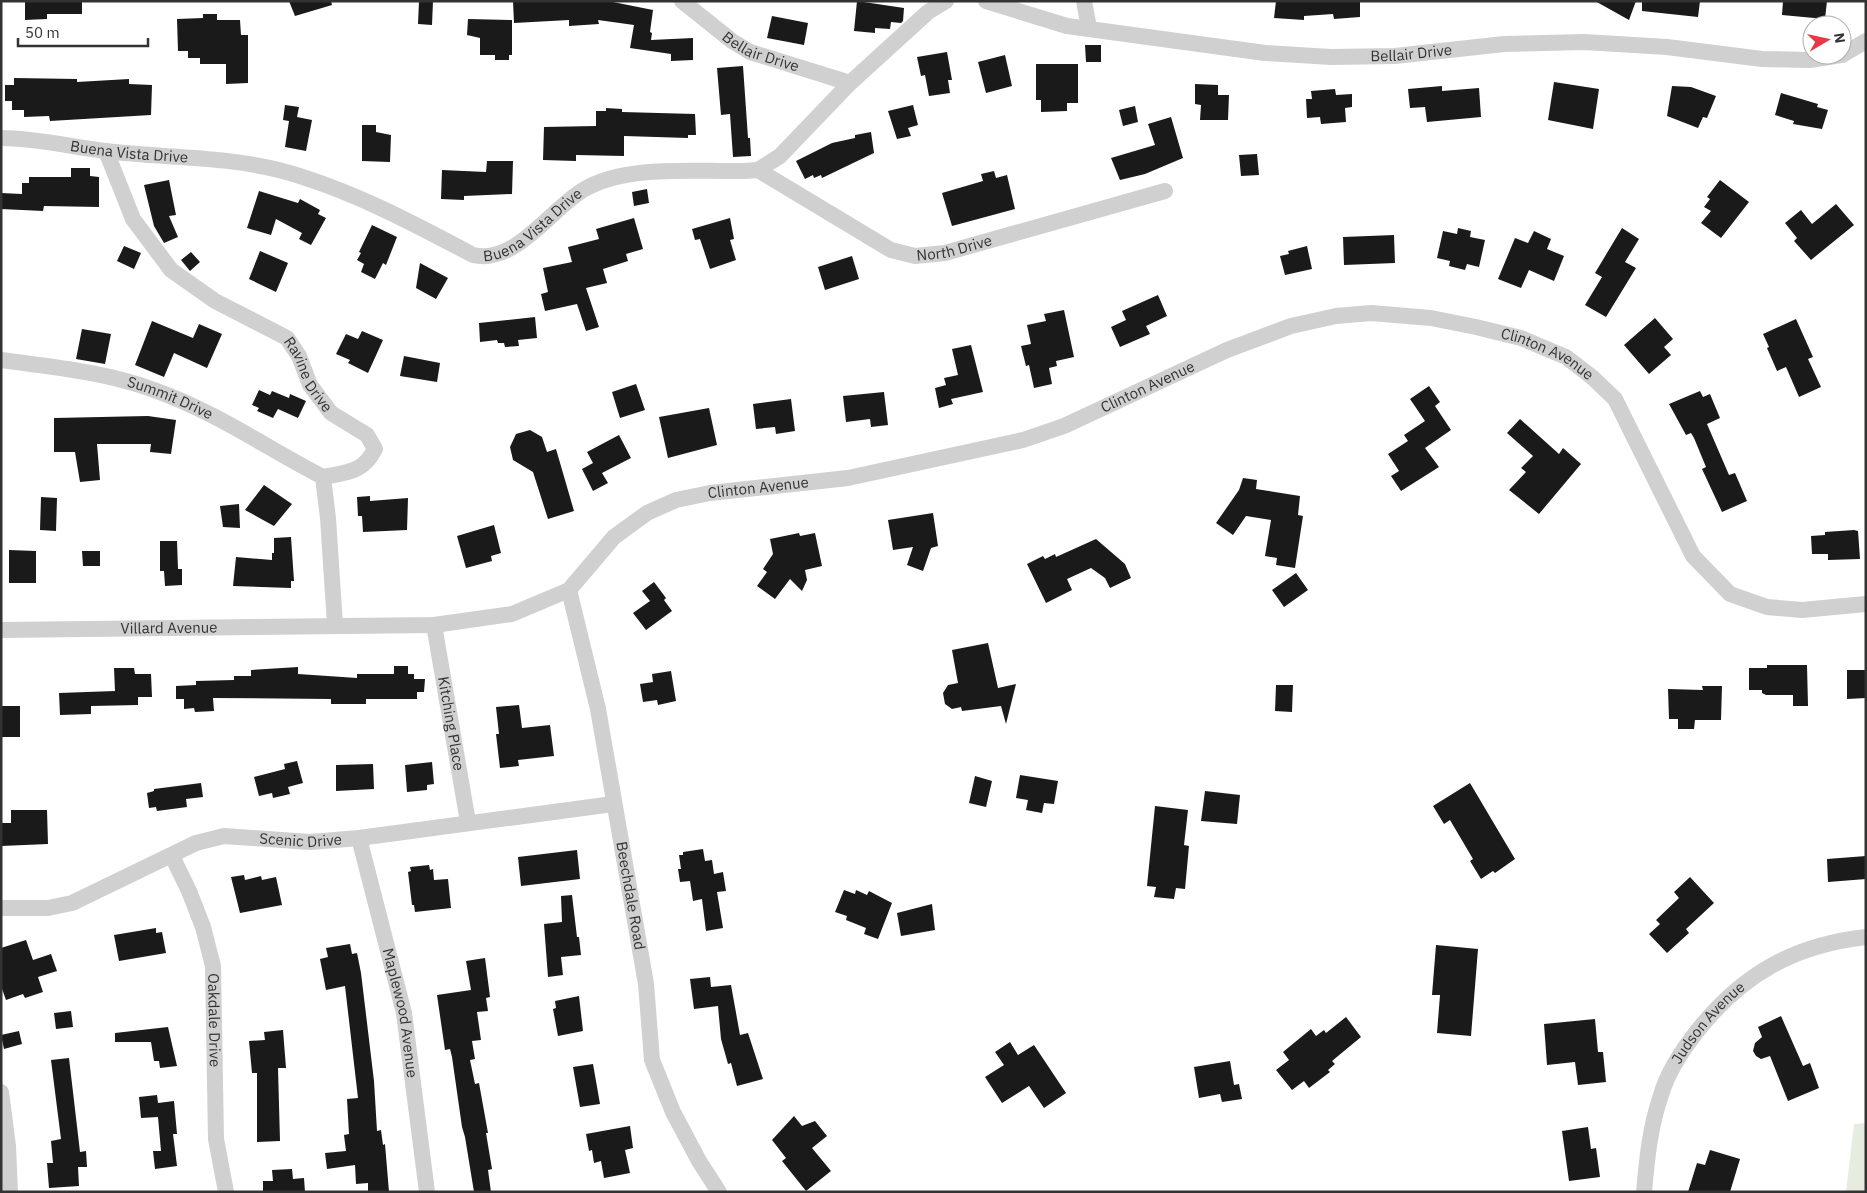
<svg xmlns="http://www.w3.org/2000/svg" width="1867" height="1193" font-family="'IBM Plex Sans',sans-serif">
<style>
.green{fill:#e6ecdf}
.building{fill:#1a1a1a}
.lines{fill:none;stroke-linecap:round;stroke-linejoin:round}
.street{stroke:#d0d0d0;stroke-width:16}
.labels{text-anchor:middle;stroke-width:5;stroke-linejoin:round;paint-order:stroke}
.street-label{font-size:15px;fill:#333;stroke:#fff}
</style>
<rect width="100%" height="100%" fill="#fff"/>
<path class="green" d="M1866,1123V1192H1846L1854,1124Z"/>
<path class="building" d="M25,1H82V14H47V19L25,20Z
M289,1H331L332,5L295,16Z
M419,1H433L432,25L418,24Z
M513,1H608L653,10L650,32L652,33L651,40L693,38V60L671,61V54L630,48L634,25L598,20L599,24L569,26V20L514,23Z
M857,1L904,8L903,21L901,23L891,22L890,29L875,28V33L854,31Z
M1276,1H1360V17L1334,19L1333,14L1304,16V20L1274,18Z
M1595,1H1636L1629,20Z
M1642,1H1700L1698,17L1642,11Z
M1783,1H1827L1825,19L1782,15Z
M203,14H217V20H240L241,35H248V83L226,84V64H200V58H188V51H178L177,19L203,18Z
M772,16L808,23L804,45L767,38Z
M468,19L512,20V55H509V60H495V55H480V38L467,35Z
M1085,45H1101V62H1086Z
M947,52L952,80H948L950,93L929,96L925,75L921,76L917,57Z
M1005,55L1012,86L986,93L978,62Z
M1036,64H1078V103H1067V111L1041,112V100H1036Z
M743,66L748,138H750L751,156L733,157L730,114L721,115L717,68Z
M14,78L77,79V82L129,79V84L152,85L151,115L50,121L49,116L24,117V110H12V101H5V85H14Z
M1554,82L1599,89L1593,129L1548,120Z
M1195,84L1218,85V95H1229L1228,120H1200L1201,105L1195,104Z
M1442,86V91L1479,88L1481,117L1427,122L1425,107L1410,108L1408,89Z
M1672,86L1691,87L1716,96L1707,118L1703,117L1698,128L1667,116Z
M1335,89L1336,95L1352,94V107L1345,108L1346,122L1321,124L1320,117L1307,118L1306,99H1312L1311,91Z
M1781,93L1818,104L1817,107L1828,110L1822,129L1793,124L1794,121L1775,115Z
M285,105L299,107L297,117L312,120L306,151L285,147L289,121L283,120Z
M913,105L918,125L908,128L911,136L897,139L888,111Z
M1135,106L1138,122L1123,126L1119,110Z
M606,108L622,109V112L695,114L696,135H688V138L624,136V156L576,155V161L543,160L544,127L596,126V111H606Z
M1171,117L1183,158L1145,174L1120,180L1111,158L1155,145L1148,124Z
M362,125H376V132L391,135L390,162L362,161Z
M871,132L874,153L822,178L821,175L814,178L813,175L805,179L796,161L832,143L855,138V135Z
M1257,154L1259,175L1241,176L1239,155Z
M487,161H513L512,194L464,196V200L441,199L442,170L486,172Z
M71,168H90V176L99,177V207L44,206L43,211L1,209V193L22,194V183H29V177H71Z
M994,171L996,178L1007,175L1015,209L952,226L942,193L983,181L981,174Z
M169,180L176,215L169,216L178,237L164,243L154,226L144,185Z
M1720,180L1749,202L1721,238L1701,223L1711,211L1704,207L1710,199L1707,197Z
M647,189L649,203L634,206L632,192Z
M259,191L298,203L300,199L320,210L318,214L326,218L311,245L299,239L302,233L276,219L271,235L247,228Z
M1836,204L1854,225L1811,260L1794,241L1797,238L1785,223L1801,210L1812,224Z
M634,218L643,249L626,254L628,261L603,269L607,283L586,288L599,327L586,331L577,304L545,311L541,294L548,292L543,268L572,262L568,247L599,239L596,229Z
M730,218L734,239L730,240L736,260L710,269L700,239L695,240L692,229Z
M372,225L397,237L386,265L383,263L375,279L361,272L364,264L357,260L361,253L359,252Z
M1458,228L1471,231L1470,237L1485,240L1479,267L1467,264L1465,270L1449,266L1450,261L1437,258L1443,231L1457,234Z
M1622,228L1639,239L1625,262L1636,268L1606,317L1585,305L1602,277L1595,273Z
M1534,231L1551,239L1547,249L1564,256L1554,281L1529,270L1521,288L1498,279L1515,238L1528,243Z
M1394,235L1395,263L1344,265L1343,237Z
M124,246L141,253L134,269L117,261Z
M1307,246L1312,269L1285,275L1280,256L1289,254L1288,251Z
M260,251L288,263L276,292L249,279Z
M191,252L200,262L190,271L181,260Z
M852,256L859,279L825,290L818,267Z
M420,263L448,278L436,299L416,288Z
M1158,295L1167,316L1146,326L1150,334L1120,347L1111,327L1126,320L1122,311Z
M1064,310L1074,357L1056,361L1057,366L1049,368L1052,384L1034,388L1029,365L1026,366L1021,346L1031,344L1027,325L1046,321L1044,314Z
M535,317L537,338L518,340L519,346L505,347L504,343H498L497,340L480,342L479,323Z
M1655,318L1673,339L1664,347L1671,355L1649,374L1624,345Z
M1796,319L1813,357L1808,359L1821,387L1799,397L1786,367L1777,371L1767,348L1769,347L1763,334Z
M152,321L193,338L199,324L222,334L207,368L174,353L164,377L135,365Z
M82,329L111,334L105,364L76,359Z
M362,331L383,340L368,373L348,363L350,360L336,354L346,334L358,339Z
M971,345L983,392L951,399L953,404L939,408L935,388L946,385L944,378L958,375L952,349Z
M404,356L440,363L437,382L400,376Z
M636,384L645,410L620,418L612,392Z
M1429,386L1440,402L1435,406L1451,430L1425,448L1439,467L1401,491L1391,476L1399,471L1388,454L1408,441L1404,435L1425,421L1410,399Z
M259,390L270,395L272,391L289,398L290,394L306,401L298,418L278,409L273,418L257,411L259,408L252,405Z
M1700,391L1703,397L1710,394L1720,418L1707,424L1729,475L1735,473L1747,501L1722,512L1702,469L1706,467L1694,438L1691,433L1686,435L1669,404Z
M884,392L888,425L871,427L870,419L846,422L843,396Z
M791,399L795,431L776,434L775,427L756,429L753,404Z
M709,408L717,445L668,458L659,417Z
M148,416L176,420L171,454L150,452L151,444H97L100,480L80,482L75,452H54V418Z
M1520,419L1559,454L1563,448L1581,464L1539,514L1509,490L1526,472L1521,468L1533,456L1507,433Z
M530,430L542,437L547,452L556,449L574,511L548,519L533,472L513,460L510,447L516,434Z
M619,435L631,458L602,473L608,483L593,491L582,469L593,463L587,452Z
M1243,478L1257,480L1256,489L1300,496L1298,515L1303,516L1295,568L1276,565L1277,558L1265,556L1271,520L1246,516L1233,535L1216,523L1239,490Z
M264,485L292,504L274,526L245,510Z
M370,496V501L408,498L407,530L363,532L362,516H358L357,497Z
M41,497L57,498L56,531L40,530Z
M239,504L240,528L223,527L220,506Z
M933,513L938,546L931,548L923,571L907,565L913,547L893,550L888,520Z
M494,525L501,553L491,556L492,561L466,568L457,536Z
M1854,530L1858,531L1860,559L1828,560V554H1812L1811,536L1825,535V532Z
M799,533L800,536L815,533L822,566L805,570L807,580L802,591L790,579L775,599L757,586L767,572L763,569L773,554L770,539Z
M291,537L294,581H291V588L233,586L236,557L272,560V553H274V538Z
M1096,539L1125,564L1131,578L1110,588L1105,578L1091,568L1067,579L1072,590L1046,603L1027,564L1043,556L1045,559L1055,554L1056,557Z
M160,541H177L178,569H182V585L165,586L164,571H160Z
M9,550L36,551V583H9Z
M82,551H100V566H83Z
M1296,573L1308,590L1284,607L1272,590Z
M654,582L666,598L664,600L672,611L646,630L633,613L650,601L642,591Z
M988,643L998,688L1016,684L1006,724L1001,706L962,711L961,707L952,709L945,704L943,693L948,685L958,683L952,650Z
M1767,665H1807L1808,706H1793V695H1766L1762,693V690H1749V668H1767Z
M394,666H408V674H414V679H425L424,692H417V699H366V704H331V699L213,698L214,711L195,712L194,708L184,709V699H176V686L196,685V681L234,680V676H251V670L298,667V674L357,678V674H394Z
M114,668H134L135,674H151L152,697H138V705L91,706V714L60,715L59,693L115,691Z
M1847,670H1866V698L1847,699Z
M671,671L676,701L658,705L657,700L643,702L640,684L653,682L652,674Z
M1276,685H1293L1292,712L1275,711Z
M1702,686H1722L1721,720H1695L1694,729H1678V719H1669L1668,689L1703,690Z
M519,705L522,728L550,725L554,756L518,760L519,766L500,768L496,734H499L496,707Z
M1,706H20V737H1Z
M297,761L303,783L288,787L290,794L273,798L272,793L259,796L254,777L285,769L284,764Z
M432,762L434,784L427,785V790L407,792L405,765Z
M373,764L374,789L336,791V765Z
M1020,775L1058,781L1054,804L1044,803L1042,813L1026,810L1028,800L1016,798Z
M975,776L992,781L986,807L969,803Z
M201,783L203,797L186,799L187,807L157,811L156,807L149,808L147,793L154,791V789Z
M1470,783L1515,859L1495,873L1493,871L1481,879L1470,861L1473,859L1450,820L1444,824L1433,806Z
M1205,791L1240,795L1237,824L1201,821Z
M1155,806L1188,810L1184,845L1189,846L1185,889L1176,888L1174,899L1154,897L1156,887L1147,886Z
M11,810H47L48,844L1,846V823H11Z
M703,849L705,861L712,860L714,874L723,872L726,891L717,892L723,928L706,931L702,899L693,901L690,881L680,882L678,869H681L679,855H683V852Z
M577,850L580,879L521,886L518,857Z
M1866,856V879L1828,882L1827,859Z
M429,865L430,870L433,869L434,880L448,879L451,908L415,912L414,905H412L408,872L411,871L410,867Z
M244,875L245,880L261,876L262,880L276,877L282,905L240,913L231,877Z
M1690,877L1714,903L1686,929L1689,933L1667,953L1649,934L1660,924L1656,920L1679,898L1674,892Z
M844,890L855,894L856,890L867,895L869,891L892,903L878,939L864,934L866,928L846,920L847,916L835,912Z
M572,895L577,937H579L581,955L561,957L563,975L548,977L544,924L562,922L561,896Z
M932,904L935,930L901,936L897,913Z
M156,928V933L162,932L166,953L119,961L114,935Z
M26,940L33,960L51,954L57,971L38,977L43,992L25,998L23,994L6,1000L1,986V948Z
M350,944L352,954L357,953L361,973L374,1081L377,1131L381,1130L383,1145L385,1144L389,1192H368V1183L356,1184L355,1165L327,1169L325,1153L346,1151L344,1135L349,1134L347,1099L358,1098L345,986L326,990L320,959L328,957L326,948Z
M1436,945L1478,949L1471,1036L1437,1033L1440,995H1432Z
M485,958L490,997L486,998L488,1011L477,1012L481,1040L472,1041L475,1059L470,1060L475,1084L479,1083L488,1133H486L492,1169L488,1170L491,1192H474L465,1137L462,1127L452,1057L450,1049L445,1050L437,995L471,990L466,961Z
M710,977L711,987L731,985L740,1035L748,1033L763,1079L737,1086L731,1063L728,1064L721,1039L718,1006L694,1009L690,979Z
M579,996L583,1031L558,1036L553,1009L556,1008L555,1001Z
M71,1011L73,1027L56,1029L54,1013Z
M1781,1016L1803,1066L1810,1063L1819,1088L1788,1101L1770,1056L1761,1059L1756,1056L1753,1051L1755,1043L1762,1037L1758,1027Z
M1346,1017L1361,1037L1332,1061L1335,1064L1328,1070L1330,1072L1309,1088L1304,1081L1292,1090L1276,1070L1289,1060L1283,1052L1311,1029L1316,1036L1324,1030L1326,1033Z
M1595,1019L1598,1052H1603L1606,1082L1578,1085L1575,1062L1547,1065L1544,1024Z
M168,1027L177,1066L160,1068L159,1061H154L151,1042H115V1033Z
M283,1030L286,1068H278L280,1141L257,1142V1073H252L249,1041L265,1040L264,1032Z
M19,1031L22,1044L4,1049L1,1035Z
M1010,1042L1018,1055L1034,1045L1066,1093L1044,1108L1029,1086L1002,1103L985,1077L1004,1065L995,1052Z
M69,1058L80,1152L86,1151L87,1167H78L79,1186L49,1188L47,1163H53L51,1141L61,1139L51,1060Z
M1230,1061L1234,1085L1239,1084L1242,1099L1222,1102L1220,1094L1199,1098L1194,1067Z
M593,1064L600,1104L580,1107L573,1067Z
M157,1095L158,1103L174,1101L177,1134H173L177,1166L155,1169L153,1151H161L158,1117L141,1118L139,1097Z
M794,1116L802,1126L815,1121L827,1136L812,1148L831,1171L806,1191L782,1161L786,1158L772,1140Z
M630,1126L633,1148L625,1150L630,1173L604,1178L601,1161L594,1163L592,1150L589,1151L586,1134Z
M1588,1127L1591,1149L1596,1148L1600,1177L1569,1181L1562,1131Z
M1710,1150L1740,1159L1730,1192H1688L1697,1163L1705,1165Z
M292,1169L293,1179L304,1178L305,1192H263V1181H273L272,1170Z"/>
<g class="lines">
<g class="street">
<path id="s1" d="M682,1L732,41L750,52L850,83"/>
<path id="s2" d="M986,1L1067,26L1265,53L1331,57L1395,56L1504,44L1584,42L1667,47L1762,59L1810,60L1841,55"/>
<path d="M1084,1L1089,28"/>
<path d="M1842,55L1866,41"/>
<path id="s3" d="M1,138C36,138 71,147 106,151C163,158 223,156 279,170C347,188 411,222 473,255C515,265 550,210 583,190C626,164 694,172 744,171L758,170L780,156L850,83L928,12L946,1"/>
<path id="s4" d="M106,151L133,219L171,270L215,301L287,338L299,356L310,385L331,413L367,435L375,449C363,473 347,472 323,477"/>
<path id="s5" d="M758,170L891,250L915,256L945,253L1165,191"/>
<path id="s6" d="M1,360C52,367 106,372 154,390C214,411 267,448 323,477"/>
<path d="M323,477L328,518L335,625"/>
<path id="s7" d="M569,590L598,709L646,984L652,1060L673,1112L699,1161L719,1192"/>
<path id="s8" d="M434,625L468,822"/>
<path id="s9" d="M1,630L434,625L512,614L569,590L614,537L647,513L676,500L710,493L848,478L1023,440L1064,426L1227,350L1291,326L1336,316L1371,313L1431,318L1476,327L1521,338L1566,357L1592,377L1615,399L1693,556L1730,594L1767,607L1802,610L1866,604"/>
<path id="s10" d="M359,838L404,1013L427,1192"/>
<path id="s11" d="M172,856L189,891L203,927L213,966L216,1139L226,1192"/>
<path id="s12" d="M1,908H48L72,903L196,843L224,836L310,842L359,838L613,804"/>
<path d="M1,1092L8,1146L10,1192"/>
<path id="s13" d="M1644,1192C1647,1158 1650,1127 1661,1095C1668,1071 1683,1049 1698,1030C1743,974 1794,945 1866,937"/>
</g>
</g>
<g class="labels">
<g class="street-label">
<text dy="5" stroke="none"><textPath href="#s1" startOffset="95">Bellair Drive</textPath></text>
<text dy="5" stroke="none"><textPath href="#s2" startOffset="431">Bellair Drive</textPath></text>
<text dy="5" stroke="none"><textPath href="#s3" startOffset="129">Buena Vista Drive</textPath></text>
<text dy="5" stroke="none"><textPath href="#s3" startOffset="562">Buena Vista Drive</textPath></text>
<text dy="5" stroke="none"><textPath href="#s5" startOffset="220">North Drive</textPath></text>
<text dy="5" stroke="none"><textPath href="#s9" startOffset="1624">Clinton Avenue</textPath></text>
<text dy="5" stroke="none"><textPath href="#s4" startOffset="314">Ravine Drive</textPath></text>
<text dy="5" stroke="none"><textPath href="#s9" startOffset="1204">Clinton Avenue</textPath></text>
<text dy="5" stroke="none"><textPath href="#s6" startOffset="174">Summit Drive</textPath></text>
<text dy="5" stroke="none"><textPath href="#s9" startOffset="799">Clinton Avenue</textPath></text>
<text dy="5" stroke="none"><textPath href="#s9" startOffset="168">Villard Avenue</textPath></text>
<text dy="5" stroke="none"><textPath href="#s8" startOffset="100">Kitching Place</textPath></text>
<text dy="5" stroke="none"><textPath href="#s12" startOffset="315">Scenic Drive</textPath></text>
<text dy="5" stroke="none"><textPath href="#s7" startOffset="312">Beechdale Road</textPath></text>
<text dy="5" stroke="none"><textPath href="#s10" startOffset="180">Maplewood Avenue</textPath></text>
<text dy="5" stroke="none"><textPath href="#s11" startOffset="172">Oakdale Drive</textPath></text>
<text dy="5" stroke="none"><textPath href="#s13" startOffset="186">Judson Avenue</textPath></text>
</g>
</g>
<rect width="1867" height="1193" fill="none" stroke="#333333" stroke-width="5"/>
<g transform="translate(1827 40) rotate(81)"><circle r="24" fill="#ffffff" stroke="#adadad"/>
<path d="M0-4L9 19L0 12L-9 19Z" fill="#e63946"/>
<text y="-8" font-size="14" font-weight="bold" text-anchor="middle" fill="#333333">N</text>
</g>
<path d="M18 38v8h130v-8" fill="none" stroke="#333333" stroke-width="2.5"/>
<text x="25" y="38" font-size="15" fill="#333333" stroke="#ffffff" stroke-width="4" paint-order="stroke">50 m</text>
</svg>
